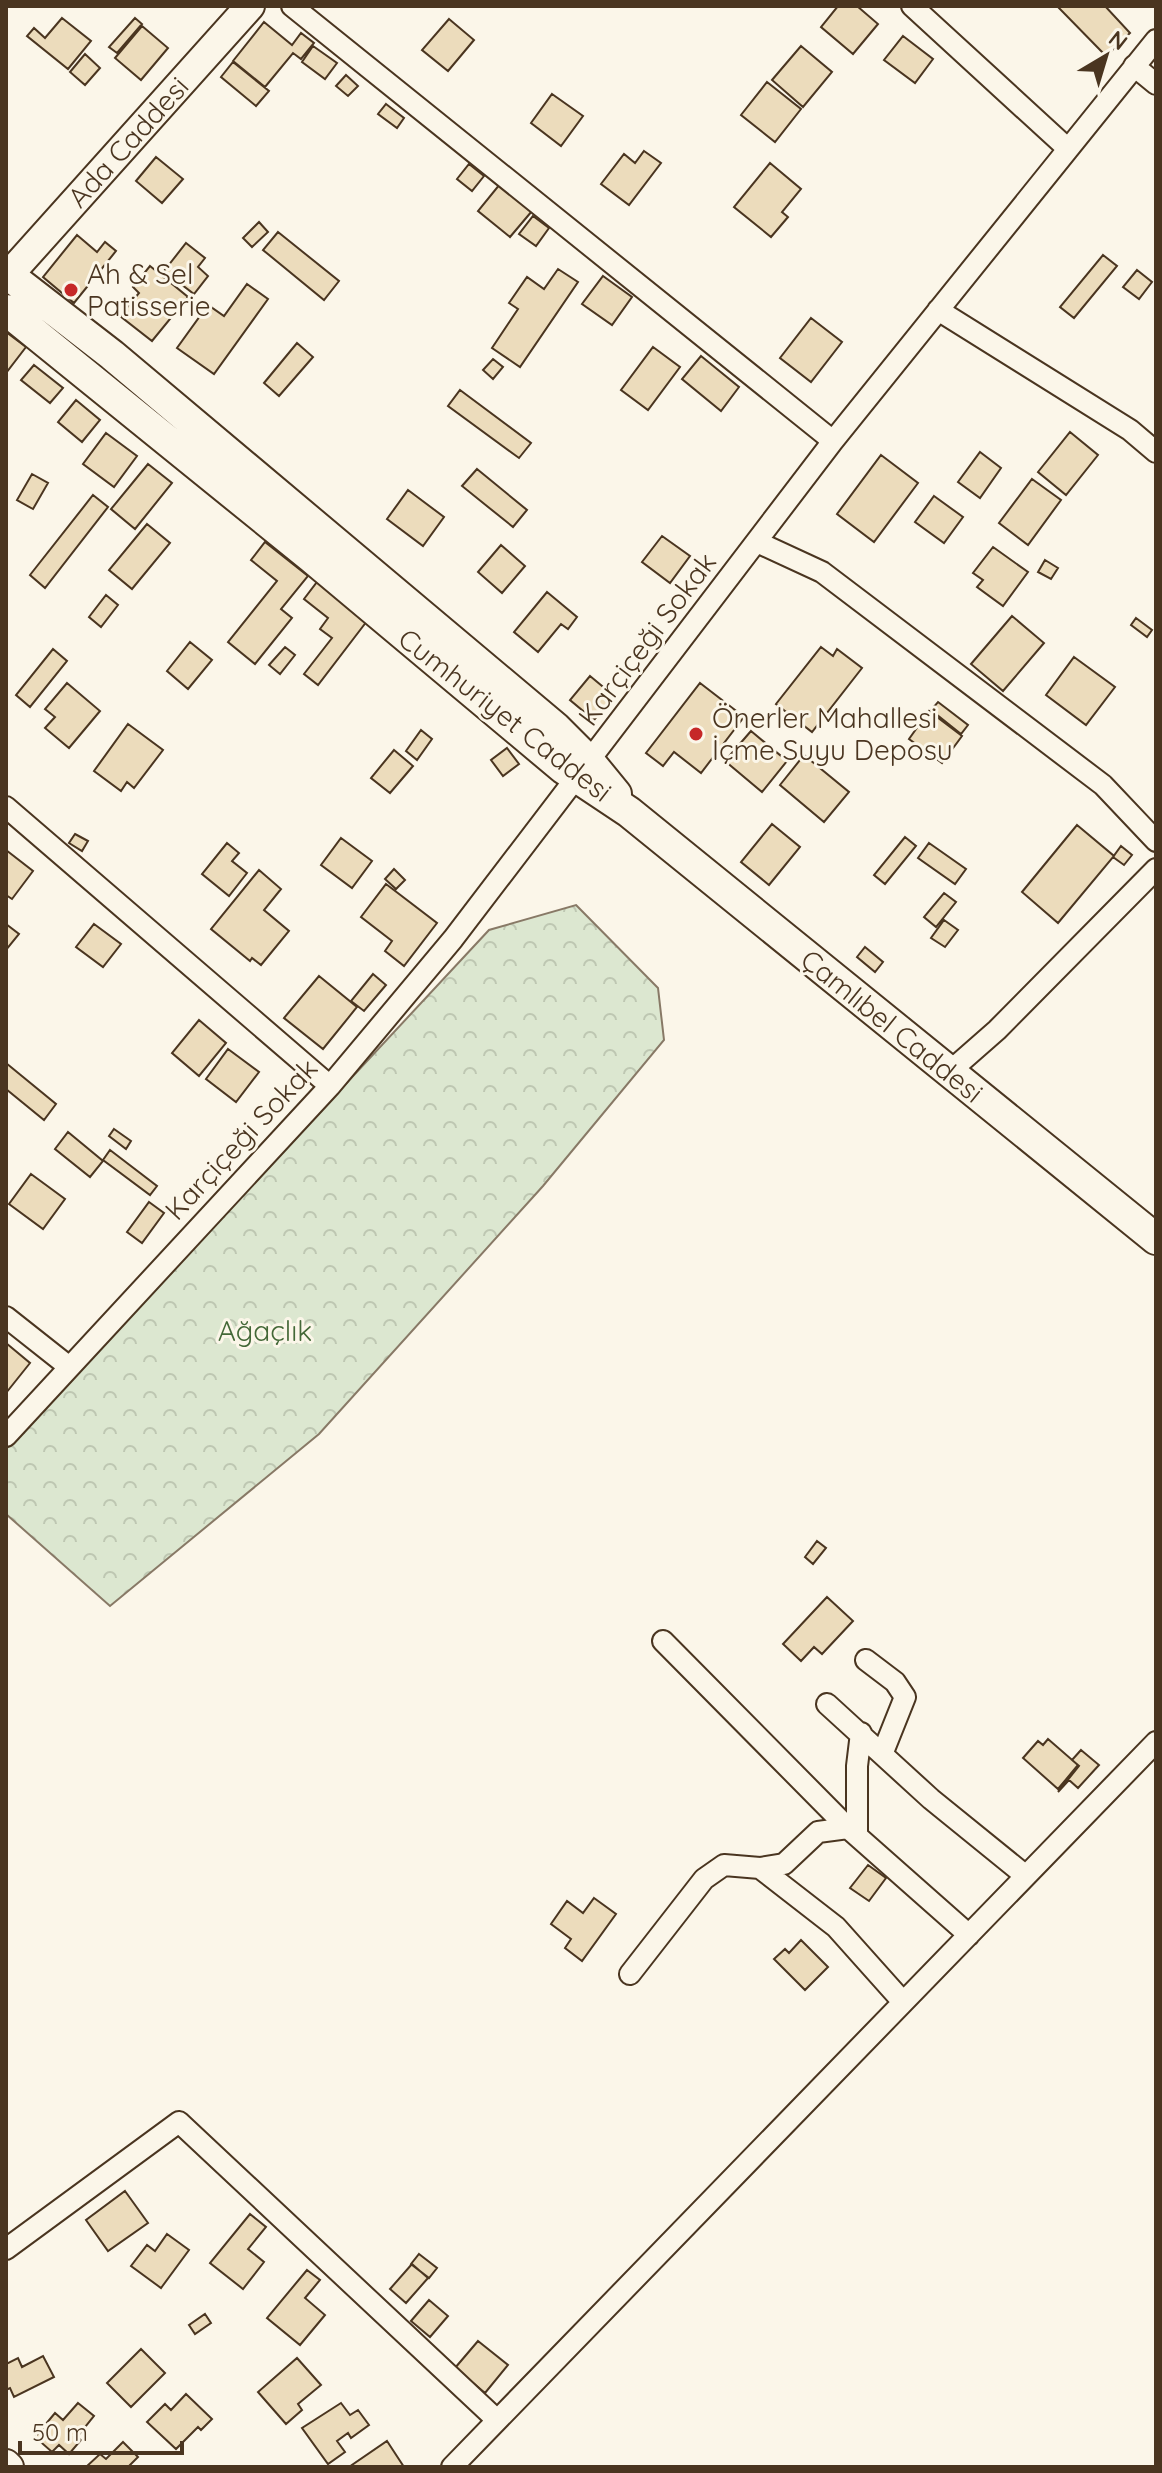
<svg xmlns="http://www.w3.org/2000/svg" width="1162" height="2473" font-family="Quicksand,sans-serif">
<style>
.forest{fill:url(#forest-crowns);stroke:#887966;stroke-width:2}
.building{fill:#ecdcbc;stroke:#4a3520;stroke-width:2}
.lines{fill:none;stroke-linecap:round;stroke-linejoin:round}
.street-casing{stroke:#4a3520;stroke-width:24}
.secondary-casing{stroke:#4a3520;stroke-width:32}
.primary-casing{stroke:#4a3520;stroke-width:34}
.street{stroke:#fbf6e9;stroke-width:20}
.secondary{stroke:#fbf6e9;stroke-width:28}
.primary{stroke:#fbf6e9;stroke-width:30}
.poi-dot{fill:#c62828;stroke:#fbf6e9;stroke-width:3}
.labels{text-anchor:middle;stroke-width:6;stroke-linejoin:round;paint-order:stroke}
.street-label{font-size:28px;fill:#4a3520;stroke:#fbf6e9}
.poi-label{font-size:28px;fill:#4a3520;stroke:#fbf6e9;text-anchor:start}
.park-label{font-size:28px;fill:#436837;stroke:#fbf6e9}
</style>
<defs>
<pattern id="forest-crowns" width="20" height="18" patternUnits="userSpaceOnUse" patternTransform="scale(2)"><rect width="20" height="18" fill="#dce7d0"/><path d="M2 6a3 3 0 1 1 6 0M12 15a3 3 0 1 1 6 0" fill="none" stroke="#bec7b2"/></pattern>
</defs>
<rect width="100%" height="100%" fill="#fbf6e9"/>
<path class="forest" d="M576,905L658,988L664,1040L543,1186L319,1434L110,1606L6,1514V1449L489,930Z"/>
<path class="building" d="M838,6H857L878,24L853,54L821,27Z
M1057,6H1105L1130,33L1106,56Z
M62,18L91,41L68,69L27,36L34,28L45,38Z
M135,18L142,24L117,53L109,47Z
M449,19L474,40L448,71L422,50Z
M264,22L292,45L301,33L314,43L301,59L293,53L265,87L233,61Z
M142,26L168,48L141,80L115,58Z
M903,36L933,59L915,83L884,60Z
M313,46L337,63L325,79L302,62Z
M801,46L832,72L803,107L772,80Z
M85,54L100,68L85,85L70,72Z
M233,62L269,91L256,106L221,77Z
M346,75L358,86L348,96L336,86Z
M767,82L801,109L775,142L741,115Z
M552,94L583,116L561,146L531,123Z
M386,104L404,118L397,128L378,114Z
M644,151L661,163L629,205L601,184L624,154L635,163Z
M156,157L183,179L162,203L136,181Z
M770,163L801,189L782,212L788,217L771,237L734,207Z
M469,164L484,176L472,191L457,179Z
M500,184L532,211L510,237L478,211Z
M533,216L549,228L536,246L519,234Z
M259,222L268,232L252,247L243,238Z
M278,232L339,281L324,300L263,250Z
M77,235L97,252L105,242L116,251L74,303L43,277Z
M186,243L205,258L198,267L208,276L194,294L164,271Z
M1103,255L1117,266L1074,318L1060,307Z
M150,266L188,297L152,341L120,316L139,293L133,287Z
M558,269L578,282L520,367L492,348L518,309L509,303L527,277L544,289Z
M1137,270L1152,282L1139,299L1123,287Z
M603,276L632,297L612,325L582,304Z
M247,284L268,299L214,374L177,348L208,305L224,316Z
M811,318L842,342L811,382L780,358Z
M6,332L26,347L6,373Z
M297,343L313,357L279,396L264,383Z
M653,347L680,367L648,410L621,390Z
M701,356L739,387L721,411L682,379Z
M493,359L503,367L493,379L483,370Z
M34,365L63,388L50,403L21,380Z
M460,390L531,443L519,458L448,406Z
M76,400L100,420L82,442L58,422Z
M1070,432L1098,455L1066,495L1038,472Z
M106,433L137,456L114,487L83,464Z
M980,452L1001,468L980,498L958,482Z
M881,455L918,483L874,542L837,514Z
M148,464L172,483L135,529L111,509Z
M477,469L527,510L513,527L462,486Z
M32,474L48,483L33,509L17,500Z
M1032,479L1061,500L1028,545L999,523Z
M408,490L444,517L423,546L387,519Z
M93,495L108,507L45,588L30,575Z
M934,496L963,517L944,543L915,522Z
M147,524L170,543L132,589L109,570Z
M662,536L690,556L670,583L642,562Z
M265,542L308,576L281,609L292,618L255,664L228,642L277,581L251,560Z
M501,545L525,566L502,593L478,572Z
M993,547L1028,572L1003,606L977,587L983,580L973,573Z
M1045,560L1058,568L1051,579L1038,572Z
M317,582L367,621L318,685L304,674L332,638L320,629L328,618L304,599Z
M547,592L577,617L568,629L561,624L538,652L514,632Z
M106,595L118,605L101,627L89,617Z
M1012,616L1044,643L1003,691L971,664Z
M1136,618L1152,630L1147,637L1131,625Z
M190,642L212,660L188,689L167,671Z
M285,647L295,655L280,674L269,665Z
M821,647L833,656L837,649L862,668L812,732L776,704Z
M53,649L67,661L30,707L16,695Z
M1074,657L1115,687L1086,725L1046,695Z
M590,676L614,696L594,720L570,700Z
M67,683L100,711L69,748L45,728L55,717L45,709Z
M700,683L744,717L701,773L674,752L663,766L646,753Z
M938,702L968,725L961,734L931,710Z
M929,711L962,736L942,763L909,739Z
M128,724L163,750L134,788L127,782L121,791L94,771Z
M421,730L432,739L417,760L406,751Z
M751,731L787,761L762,792L725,761Z
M507,748L519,764L503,776L491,760Z
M394,750L413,766L390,793L371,778Z
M804,755L849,792L824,822L780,785Z
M772,824L800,847L769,885L741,862Z
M1077,825L1114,856L1058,923L1022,892Z
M75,834L88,841L82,851L69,843Z
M905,837L916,846L885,884L874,875Z
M341,838L372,861L352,888L321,865Z
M227,843L239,853L232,861L247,873L229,896L202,874Z
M929,843L966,869L955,884L918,858Z
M1121,846L1132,855L1124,865L1113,857Z
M6,850L33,871L12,899L6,895Z
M394,869L405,880L396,889L385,879Z
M259,870L281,889L264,910L289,931L261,965L252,958L250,961L211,929Z
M386,884L437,923L404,966L385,951L392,941L361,917Z
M944,893L956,902L936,927L924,917Z
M944,920L958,930L945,947L931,938Z
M6,924L19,934L6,950Z
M94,924L121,944L103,967L76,947Z
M865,947L883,962L875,972L857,957Z
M373,974L386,985L364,1011L351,1001Z
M319,976L357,1007L323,1049L284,1018Z
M199,1020L226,1043L199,1076L172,1053Z
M228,1049L259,1072L236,1102L206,1079Z
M6,1063L56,1104L44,1120L6,1089Z
M114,1129L131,1141L126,1149L109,1136Z
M68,1132L103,1161L90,1177L55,1149Z
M110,1150L157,1186L150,1195L103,1160Z
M31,1174L65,1199L43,1229L9,1204Z
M149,1202L164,1213L142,1243L127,1232Z
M6,1343L30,1363L6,1393Z
M817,1541L826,1548L813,1564L805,1557Z
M827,1597L853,1621L822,1654L814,1647L801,1661L783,1644Z
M1048,1739L1078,1765L1058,1789L1023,1758L1038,1741L1043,1745Z
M1081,1750L1099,1765L1078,1788L1069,1780L1058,1792L1079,1766L1072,1760Z
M868,1865L886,1878L869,1901L850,1888Z
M594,1898L616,1914L582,1961L565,1948L571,1939L551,1924L567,1901L583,1913Z
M801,1940L828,1967L805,1990L774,1959L785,1949L789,1953Z
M125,2191L148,2223L108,2251L86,2220Z
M250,2214L266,2227L248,2249L264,2262L243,2289L210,2263Z
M167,2234L189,2250L161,2288L131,2266L147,2245L155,2251Z
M419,2254L437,2268L429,2278L411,2264Z
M412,2264L428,2278L406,2303L390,2289Z
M307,2270L320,2280L305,2298L325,2315L300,2345L267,2318Z
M429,2300L448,2316L430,2337L411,2321Z
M205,2314L211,2323L195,2334L189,2325Z
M478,2341L508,2365L485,2393L455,2368Z
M141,2349L165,2373L131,2407L107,2383Z
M43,2356L54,2377L14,2397L10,2388L6,2390V2364L18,2358L22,2367Z
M297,2358L321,2385L298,2404L302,2410L286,2424L258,2392Z
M186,2394L212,2419L201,2430L198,2427L176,2449L147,2422L165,2404L171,2410Z
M78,2403L94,2416L77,2437L81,2440L69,2454L59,2445L52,2452L35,2437L55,2413L63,2420Z
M341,2403L350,2415L358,2410L369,2425L351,2438L348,2433L337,2441L345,2452L328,2464L302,2428Z
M387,2441L404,2467H349Z
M123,2442L138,2457L128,2467H86L100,2454L106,2459Z"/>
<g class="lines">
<defs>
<path id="street" d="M292,6L833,441
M912,6L1067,148
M1134,66L1156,84
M938,310L1130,430L1156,452
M757,542L822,572L1103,785L1156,841
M6,807L330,1086
M948,1073L997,1030L1156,869
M6,1317L68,1366
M6,1436L330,1086L453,939L833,441L1156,40
M663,1641L848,1828L969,1935
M866,1660L895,1682L905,1697L883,1752
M827,1704L931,1799L1026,1876
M857,1836V1766L861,1733
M760,1868L836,1927L903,2002
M630,1974L704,1879L724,1865L760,1868L784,1864L818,1832L848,1828
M6,2249L179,2122L497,2420
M452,2467L1156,1742"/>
<path id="secondary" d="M6,278L250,6
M6,2464L9,2467"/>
<path id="primary" d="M6,273L112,355L556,728L589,761L616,794
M6,310L311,557L563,768L629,812L1156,1239"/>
</defs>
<use href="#street" class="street-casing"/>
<use href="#secondary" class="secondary-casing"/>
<use href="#primary" class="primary-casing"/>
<use href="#street" class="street"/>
<use href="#secondary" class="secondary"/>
<use href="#primary" class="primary"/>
</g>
<g class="poi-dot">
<circle cx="71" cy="290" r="8"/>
<circle cx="696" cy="734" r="8"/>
</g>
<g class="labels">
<g class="street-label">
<text transform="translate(128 142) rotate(-48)" y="10">Ada Caddesi</text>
<text transform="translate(647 639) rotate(-53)" y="10">Karçiçeği Sokak</text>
<text transform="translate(505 715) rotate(38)" y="10">Cumhuriyet Caddesi</text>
<text transform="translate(892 1026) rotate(39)" y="10">Çamlıbel Caddesi</text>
<text transform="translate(241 1139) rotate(-47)" y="10">Karçiçeği Sokak</text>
</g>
<g class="poi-label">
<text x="87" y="284">Ah &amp; Sel<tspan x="87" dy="32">Patisserie</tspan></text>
<text x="712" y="728">Önerler Mahallesi<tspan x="712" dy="32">İçme Suyu Deposu</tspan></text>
</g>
<g class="park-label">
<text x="265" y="1341">Ağaçlık</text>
</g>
</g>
<rect width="1162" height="2473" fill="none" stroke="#4a3520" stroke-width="16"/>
<g transform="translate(1106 56) rotate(38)" stroke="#fbf6e9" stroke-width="6" paint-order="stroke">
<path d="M0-6L14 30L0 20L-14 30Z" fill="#4a3520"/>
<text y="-12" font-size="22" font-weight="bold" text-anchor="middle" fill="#4a3520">N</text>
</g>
<path d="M20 2441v12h162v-12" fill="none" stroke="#4a3520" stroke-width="4"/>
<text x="32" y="2441" font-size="24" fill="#4a3520" stroke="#fbf6e9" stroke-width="6" paint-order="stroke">50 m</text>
</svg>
